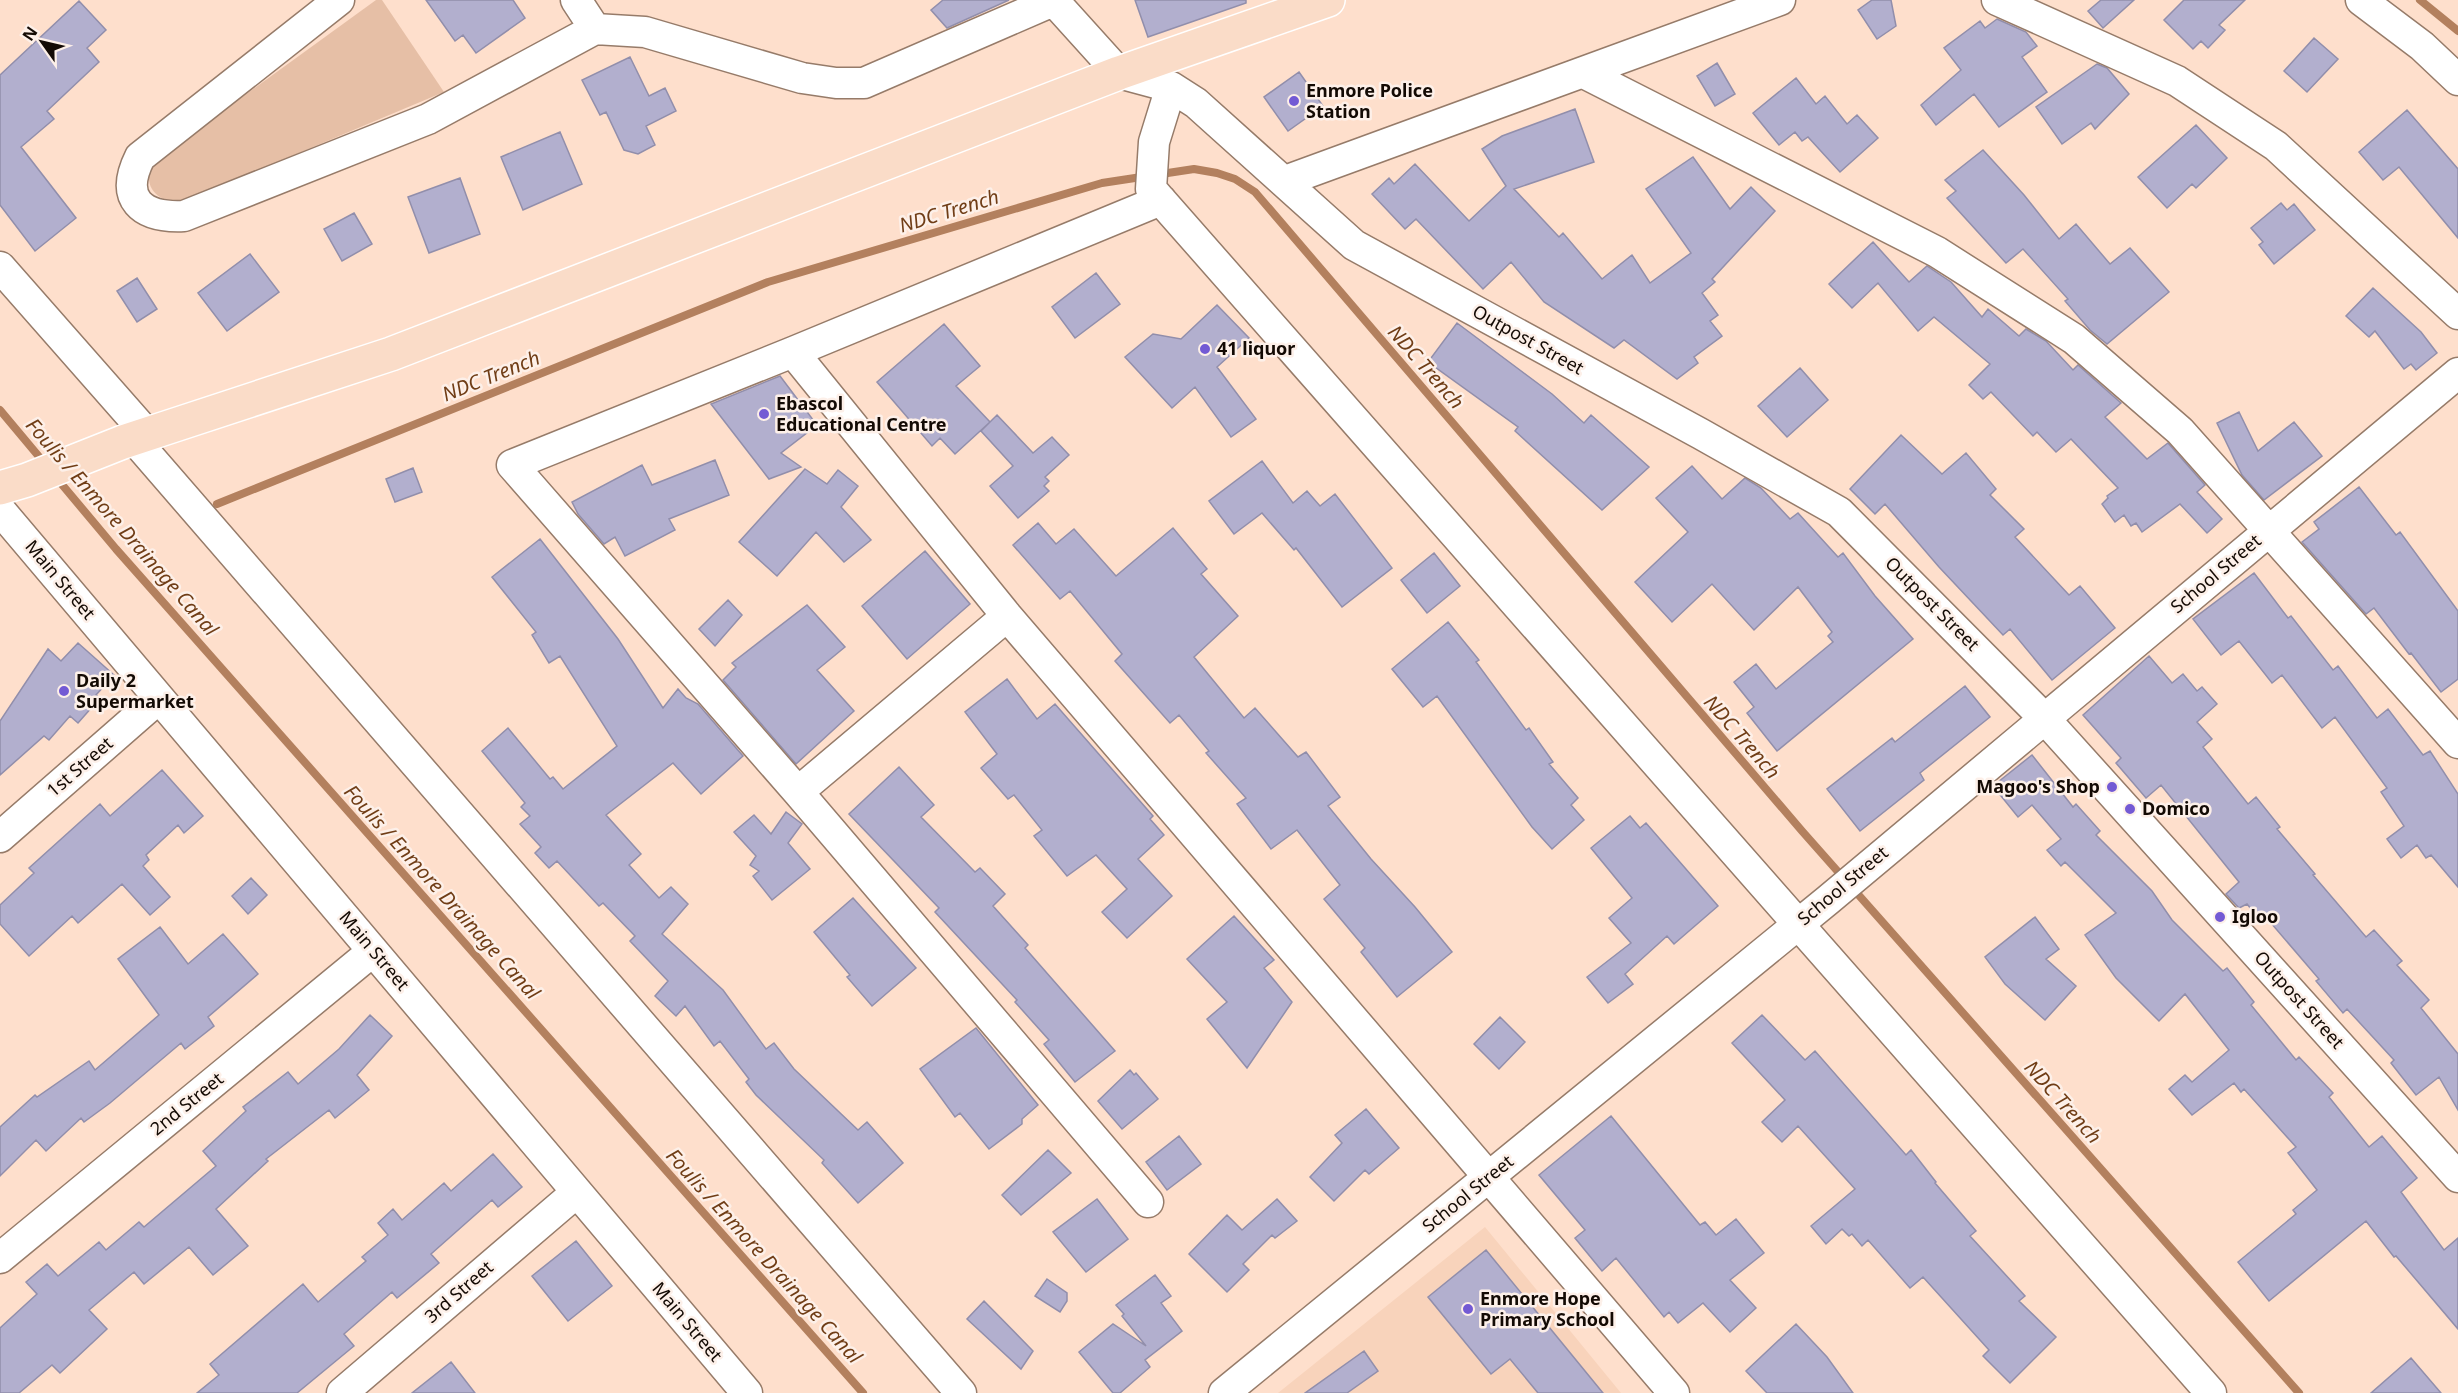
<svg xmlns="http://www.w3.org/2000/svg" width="2458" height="1393" font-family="'Noto Sans',sans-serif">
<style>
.built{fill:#f8d3bb}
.green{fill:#e6bfa6}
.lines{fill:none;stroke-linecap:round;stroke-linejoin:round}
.stream{stroke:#b3805e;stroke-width:8}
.building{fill:#b2afce;stroke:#918eab;stroke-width:1.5}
.minor-casing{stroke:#967b69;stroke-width:33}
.major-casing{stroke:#fff;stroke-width:36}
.minor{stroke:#fff;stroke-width:30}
.major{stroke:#fadcc8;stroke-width:33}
.poi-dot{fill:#735ad4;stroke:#fdf0e9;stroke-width:2}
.labels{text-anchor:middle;stroke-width:5;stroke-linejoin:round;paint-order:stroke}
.poi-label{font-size:18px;font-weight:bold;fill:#130a04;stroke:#fdf0e9;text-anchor:start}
.street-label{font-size:18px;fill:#130a04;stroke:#fdf0e9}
.water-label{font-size:20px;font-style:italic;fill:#703d16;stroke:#fdf0e9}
</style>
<rect width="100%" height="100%" fill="#fedfcc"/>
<path class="built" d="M1485,1227L1621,1393H1278Z"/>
<path class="green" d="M376,0H382L444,92L177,204C154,198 144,187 151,163Z"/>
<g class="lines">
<path class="stream" d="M2420,0L2458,31
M0,410L46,465
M54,475L116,549L863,1393
M217,504L768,282L1102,183L1194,169L1217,173L1235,179L1255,192L1802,831L2299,1393"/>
</g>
<path class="building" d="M426,0H513L525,18L476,53L463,35L455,41Z
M943,0H1009L947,28L931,10Z
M1135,0H1246V3L1148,37Z
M1872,0H1891L1896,26L1877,39L1858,10Z
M2101,0H2134L2103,28L2088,11Z
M2184,0H2245L2219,25L2225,30L2208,48L2201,41L2193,49L2164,20Z
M79,1L106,30L87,48L99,62L47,111L54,119L21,147L76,218L35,251L0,205V75Z
M1997,19L2026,32L2037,46L2022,57L2047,92L1999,127L1974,94L1936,125L1921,105L1961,70L1944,48L1980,21L1985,28Z
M2314,38L2338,59L2307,92L2284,71Z
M630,57L649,96L665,88L676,111L646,126L655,145L638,154L624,150L606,112L600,115L582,80Z
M1717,63L1735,94L1715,106L1697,76Z
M2097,64L2107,68L2129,94L2095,129L2091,123L2062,144L2036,107Z
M1299,72L1323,106L1288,131L1264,97Z
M1796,78L1816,104L1825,96L1847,124L1857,115L1878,138L1840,172L1808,137L1802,141L1795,132L1779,145L1753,113Z
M1575,109L1594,162L1514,189L1559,237L1563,233L1602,279L1632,255L1650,283L1691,253L1646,189L1693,157L1730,209L1751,187L1775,211L1712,279L1715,282L1702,293L1718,315L1710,321L1722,336L1694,357L1698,363L1677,379L1624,340L1614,348L1544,302L1511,262L1483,289L1416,219L1405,229L1372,194L1389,178L1394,184L1415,164L1469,221L1506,186L1482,149L1502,136Z
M2407,110L2458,169V238L2399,167L2383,180L2359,152Z
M2196,125L2227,158L2196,188L2192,184L2167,208L2138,177Z
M560,132L582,184L523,210L501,157Z
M1983,150L2024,195L2059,239L2076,224L2110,264L2130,248L2169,292L2107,344L2090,330L2065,301L2068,299L2023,249L2006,263L1947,198L1956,191L1945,180Z
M460,178L480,234L429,253L408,197Z
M2281,203L2287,210L2294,204L2315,230L2274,264L2259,245L2263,242L2251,228Z
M354,213L372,244L342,261L324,229Z
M1873,242L1909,282L1927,266L1951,282L1982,317L1988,309L2019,336L2026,329L2046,341L2073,370L2078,365L2121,403L2105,417L2147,459L2168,443L2205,485L2197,492L2222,519L2207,533L2180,504L2142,532L2136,523L2131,526L2124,515L2115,522L2102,504L2108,498L2107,496L2118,488L2071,439L2056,452L2037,432L2033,436L1991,392L1983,399L1969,385L1990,364L1934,317L1918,331L1878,283L1852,308L1829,284Z
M250,254L279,292L227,331L198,293Z
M1096,273L1120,304L1075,338L1052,307Z
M137,278L157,309L137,322L117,291Z
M2373,288L2421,332L2437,353L2416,370L2411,364L2404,369L2375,331L2369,337L2346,316Z
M1217,305L1249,338L1217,367L1256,419L1231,437L1195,387L1172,408L1125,357L1153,334L1181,339Z
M1457,323L1552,394L1584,423L1591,415L1649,467L1602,510L1515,431L1518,427L1428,362Z
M944,324L980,366L956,386L990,422L955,454L940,438L932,446L877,382Z
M1800,368L1828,400L1787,437L1758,406Z
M780,376L817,425L781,453L801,467L769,479L711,404Z
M2239,412L2258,451L2294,422L2322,456L2264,500L2242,475L2217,423Z
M997,415L1033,453L1052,437L1069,455L1045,477L1049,481L1044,486L1049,491L1018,518L990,486L1013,466L981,431Z
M1901,435L1942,474L1966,453L1996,489L1990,495L2024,529L2015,537L2069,595L2080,586L2115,628L2052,680L2010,629L2003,635L1939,567L1885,504L1875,514L1850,489Z
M715,460L729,495L669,519L675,530L625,556L615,537L604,544L578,514L572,502L642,465L652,485Z
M1262,461L1293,503L1307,491L1320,506L1335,494L1392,568L1342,607L1296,548L1294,550L1262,513L1234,534L1209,501Z
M1692,466L1722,499L1745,478L1761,488L1790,519L1798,513L1838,557L1843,553L1875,596L1913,639L1777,751L1747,713L1754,707L1734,682L1756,664L1776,689L1833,642L1828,636L1832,632L1798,587L1754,630L1712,584L1672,622L1635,582L1688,532L1656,498Z
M413,468L422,492L395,502L386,479Z
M805,469L827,484L838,470L858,486L841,507L871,540L844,562L816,532L777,576L739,542Z
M2359,487L2396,535L2400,532L2458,611V679L2441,692L2411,653L2409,654L2374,608L2366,614L2302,542L2319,529L2314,522Z
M1038,523L1056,544L1074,529L1116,576L1173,528L1207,569L1201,574L1238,616L1194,657L1244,718L1255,708L1298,757L1306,752L1340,797L1328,806L1371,859L1415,907L1452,952L1397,997L1361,952L1365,948L1324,899L1340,885L1297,830L1271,849L1237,804L1246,798L1206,753L1209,751L1179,715L1170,723L1115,661L1122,654L1070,591L1060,599L1013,545Z
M540,539L618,639L663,708L678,689L686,698L698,704L743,756L701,794L673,763L606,815L641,854L629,865L659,898L671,887L688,904L662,934L723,990L766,1049L774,1043L794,1069L858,1130L867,1122L903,1163L858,1203L822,1163L824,1160L756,1095L746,1082L749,1079L720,1041L714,1046L685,1006L676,1016L655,996L668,981L630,941L635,936L603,903L599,906L557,861L549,868L535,853L541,847L520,824L530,816L521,807L525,803L482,751L508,728L550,779L553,777L563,789L617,746L560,656L549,663L532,635L536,632L492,577Z
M925,551L970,604L907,659L862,606Z
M1434,553L1460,586L1427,613L1401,580Z
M2254,573L2288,618L2291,616L2333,670L2338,666L2377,718L2388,709L2423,755L2430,751L2458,794V887L2431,855L2426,858L2417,845L2401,858L2387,839L2404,826L2381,792L2387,788L2335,717L2322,728L2282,675L2272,683L2239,641L2221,655L2193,619Z
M728,600L742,615L715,646L699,629Z
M807,605L845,647L817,670L854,711L796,764L723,680L736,667L732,663Z
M1448,622L1479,660L1476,662L1526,730L1529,728L1553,762L1549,764L1578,798L1571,805L1584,820L1552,849L1532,827L1437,696L1423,707L1392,669Z
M78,643L114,675L96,695L100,698L78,723L70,716L49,740L44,736L0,775V721L48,649L61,661Z
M2149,656L2172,683L2183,674L2197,691L2202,687L2217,704L2197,722L2212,739L2203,747L2248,804L2256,797L2280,827L2277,829L2315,874L2313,875L2366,937L2374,930L2402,961L2397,965L2429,1000L2421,1008L2458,1054V1110L2439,1077L2416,1095L2391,1063L2394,1060L2347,1009L2343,1013L2316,981L2319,979L2265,916L2260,920L2247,904L2239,908L2226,894L2239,882L2161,785L2146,798L2116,763L2121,758L2083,715Z
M1007,679L1037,719L1055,704L1153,816L1150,819L1164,835L1138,859L1172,896L1127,938L1102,912L1127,889L1096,855L1067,876L1034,836L1042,830L1014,795L1008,799L981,768L997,754L965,712Z
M1965,686L1990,717L1920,773L1924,780L1860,831L1827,789L1892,738L1895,742Z
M2032,755L2073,807L2076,804L2100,831L2096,835L2152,891L2172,920L2223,971L2227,968L2254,1002L2251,1005L2296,1060L2299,1057L2333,1093L2329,1097L2369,1147L2382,1136L2417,1178L2401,1192L2444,1250L2458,1238V1329L2396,1256L2394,1257L2366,1221L2269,1301L2238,1262L2296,1214L2293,1210L2317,1190L2288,1153L2296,1147L2244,1089L2241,1092L2234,1083L2192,1115L2169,1089L2185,1075L2192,1082L2229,1050L2185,994L2159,1021L2116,978L2085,935L2116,913L2065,862L2061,866L2047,850L2061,839L2032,805L2018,817L1993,786Z
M899,767L934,805L921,817L975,872L980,868L1005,894L993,906L1028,945L1025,948L1115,1051L1075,1082L1044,1044L1049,1040L1015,1002L1017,1000L935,912L939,908L849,814Z
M162,770L203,816L184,833L178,825L146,855L149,860L143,866L170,897L150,915L122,884L78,923L72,916L29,956L0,924V905L34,873L29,868L100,804L110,816Z
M786,812L802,824L788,843L810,869L772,900L753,876L759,871L750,865L756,856L734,832L754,815L771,834Z
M1630,816L1640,828L1646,823L1718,906L1674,944L1667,936L1625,974L1633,984L1608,1003L1587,977L1631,943L1609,918L1632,898L1591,848Z
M251,878L267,895L248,914L232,896Z
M853,898L916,968L872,1006L847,977L850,975L814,932Z
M1234,916L1274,960L1264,968L1292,1002L1247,1068L1207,1019L1227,1002L1187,959Z
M2035,917L2059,949L2046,959L2076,986L2045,1020L2005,984L1985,957Z
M160,927L188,964L223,934L258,974L208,1017L214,1026L185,1049L181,1043L110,1103L84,1122L81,1118L46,1151L36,1140L0,1176V1127L35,1095L37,1097L89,1061L95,1070L159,1015L118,959Z
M370,1015L392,1036L357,1075L369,1090L335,1118L329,1110L266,1159L268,1161L216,1209L248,1246L213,1275L189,1247L144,1284L134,1272L89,1310L107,1329L60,1373L52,1365L19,1393H0V1328L37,1294L26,1282L47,1264L58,1276L99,1242L106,1250L139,1222L144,1227L216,1166L203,1151L246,1111L243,1107L288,1072L298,1084L339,1049Z
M1762,1015L1805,1060L1815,1051L1906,1155L1911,1150L1936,1182L1935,1183L1976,1231L1970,1236L2025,1296L2019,1301L2056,1337L2010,1383L1983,1356L1989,1350L1923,1277L1910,1288L1868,1240L1862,1246L1852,1234L1849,1236L1842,1229L1826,1244L1811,1226L1855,1189L1798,1126L1782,1142L1762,1122L1785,1100L1732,1043Z
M1500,1017L1525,1042L1499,1069L1474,1044Z
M976,1028L1038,1105L1022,1119V1124L989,1149L960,1113L955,1117L920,1069Z
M1130,1070L1134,1075L1136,1073L1158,1099L1122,1129L1098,1101Z
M1366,1109L1399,1148L1369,1174L1365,1170L1334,1201L1310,1177L1342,1143L1335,1135Z
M1611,1116L1700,1225L1705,1222L1716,1235L1736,1219L1764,1253L1730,1280L1756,1308L1730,1332L1703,1303L1678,1323L1669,1312L1664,1317L1616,1258L1602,1271L1575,1238L1585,1230L1539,1175Z
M1179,1136L1201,1164L1167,1190L1146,1162Z
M1048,1150L1071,1173L1021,1215L1002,1195Z
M493,1154L522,1187L498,1207L492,1200L431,1254L439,1263L397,1298L392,1292L344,1334L354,1346L297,1393H197L219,1375L210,1364L303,1284L318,1302L366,1261L362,1257L388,1235L378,1223L393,1209L402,1220L444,1183L451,1191Z
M1097,1199L1128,1239L1086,1272L1053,1232Z
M1277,1199L1297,1221L1275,1238L1272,1235L1243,1264L1249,1270L1227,1292L1189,1254L1227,1215L1242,1230Z
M576,1241L612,1286L568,1321L532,1276Z
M1486,1250L1603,1393H1538L1510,1359L1491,1374L1428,1297Z
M1155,1275L1171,1296L1161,1303L1182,1331L1145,1360L1150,1367L1120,1393H1113L1079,1352L1113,1324L1146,1346L1122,1316L1124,1314L1116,1305Z
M1047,1279L1067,1293V1301L1060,1312L1035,1296Z
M984,1301L1033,1351L1021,1369L967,1319Z
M1796,1324L1827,1357L1853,1393H1767L1746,1371Z
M1364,1351L1378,1371L1347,1393H1305Z
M2411,1358L2441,1393H2371Z
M451,1362L475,1393H412Z"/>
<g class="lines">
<defs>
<path id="minor" d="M339,0L140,157C119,199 141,218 184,216L428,119L595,29L645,32L802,78L836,83H864L1053,1
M576,0L595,29
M1053,0L1119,73L1171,87L1196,103L1354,245L1701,434L1839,512L2044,718L2458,1177
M1997,0L2177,81L2276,146L2458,314
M2361,0L2422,46L2458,80
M1584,73L1937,252L2074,339L2180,431L2458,743
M1171,87L1154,142L1151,189L2211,1393
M1285,181L1780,0
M0,267L147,434
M793,352L1007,616L1674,1393
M134,439L961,1393
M0,510L747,1393
M798,792L1007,616
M0,837L159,698
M1148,1202L798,792L512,465L793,352L1161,200
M0,1258L373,951
M342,1393L577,1192
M1224,1393L1828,900L2458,373"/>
<path id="major" d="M0,488L27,480L123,442L391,354L1119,73L1328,0"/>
</defs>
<use href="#minor" class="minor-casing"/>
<use href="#major" class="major-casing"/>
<use href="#minor" class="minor"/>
<use href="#major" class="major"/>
</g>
<g class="poi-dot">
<circle cx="1294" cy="101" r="6"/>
<circle cx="1205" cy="349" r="6"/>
<circle cx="764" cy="414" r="6"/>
<circle cx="64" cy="691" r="6"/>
<circle cx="2112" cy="787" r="6"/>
<circle cx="2130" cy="809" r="6"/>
<circle cx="2220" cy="917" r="6"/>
<circle cx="1468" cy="1309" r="6"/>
</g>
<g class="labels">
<g class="poi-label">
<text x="1306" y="97">Enmore Police<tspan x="1306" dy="21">Station</tspan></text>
<text x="1217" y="355">41 liquor</text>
<text x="776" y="410">Ebascol<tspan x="776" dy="21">Educational Centre</tspan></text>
<text x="76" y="687">Daily 2<tspan x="76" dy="21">Supermarket</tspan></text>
<text x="2100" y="793" text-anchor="end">Magoo's Shop</text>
<text x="2142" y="815">Domico</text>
<text x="2232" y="923">Igloo</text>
<text x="1480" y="1305">Enmore Hope<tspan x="1480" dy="21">Primary School</tspan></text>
</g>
<g class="street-label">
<text transform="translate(1528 340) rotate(29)" y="6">Outpost Street</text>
<text transform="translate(2216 574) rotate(-40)" y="6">School Street</text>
<text transform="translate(60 580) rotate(50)" y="6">Main Street</text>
<text transform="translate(1932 604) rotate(45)" y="6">Outpost Street</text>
<text transform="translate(80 767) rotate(-41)" y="6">1st Street</text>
<text transform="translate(1843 886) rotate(-40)" y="6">School Street</text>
<text transform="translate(374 951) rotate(50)" y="6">Main Street</text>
<text transform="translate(2299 1000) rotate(48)" y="6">Outpost Street</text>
<text transform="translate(187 1104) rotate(-39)" y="6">2nd Street</text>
<text transform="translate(1468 1194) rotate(-39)" y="6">School Street</text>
<text transform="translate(459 1292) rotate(-41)" y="6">3rd Street</text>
<text transform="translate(687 1322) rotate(50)" y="6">Main Street</text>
</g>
<g class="water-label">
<text transform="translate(949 211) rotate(-17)" y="7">NDC Trench</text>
<text transform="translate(1426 367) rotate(49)" y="7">NDC Trench</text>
<text transform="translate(491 376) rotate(-22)" y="7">NDC Trench</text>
<text transform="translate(122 527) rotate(49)" y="7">Foulis / Enmore Drainage Canal</text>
<text transform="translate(1742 737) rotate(49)" y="7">NDC Trench</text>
<text transform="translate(442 892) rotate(48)" y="7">Foulis / Enmore Drainage Canal</text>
<text transform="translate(2063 1102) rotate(48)" y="7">NDC Trench</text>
<text transform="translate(764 1256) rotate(48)" y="7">Foulis / Enmore Drainage Canal</text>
</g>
</g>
<g transform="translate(42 42) rotate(304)" stroke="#fdf0e9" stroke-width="4.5" paint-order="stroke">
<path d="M0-4.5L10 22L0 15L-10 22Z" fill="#130a04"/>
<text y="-9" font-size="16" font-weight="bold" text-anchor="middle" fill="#130a04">N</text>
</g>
</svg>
